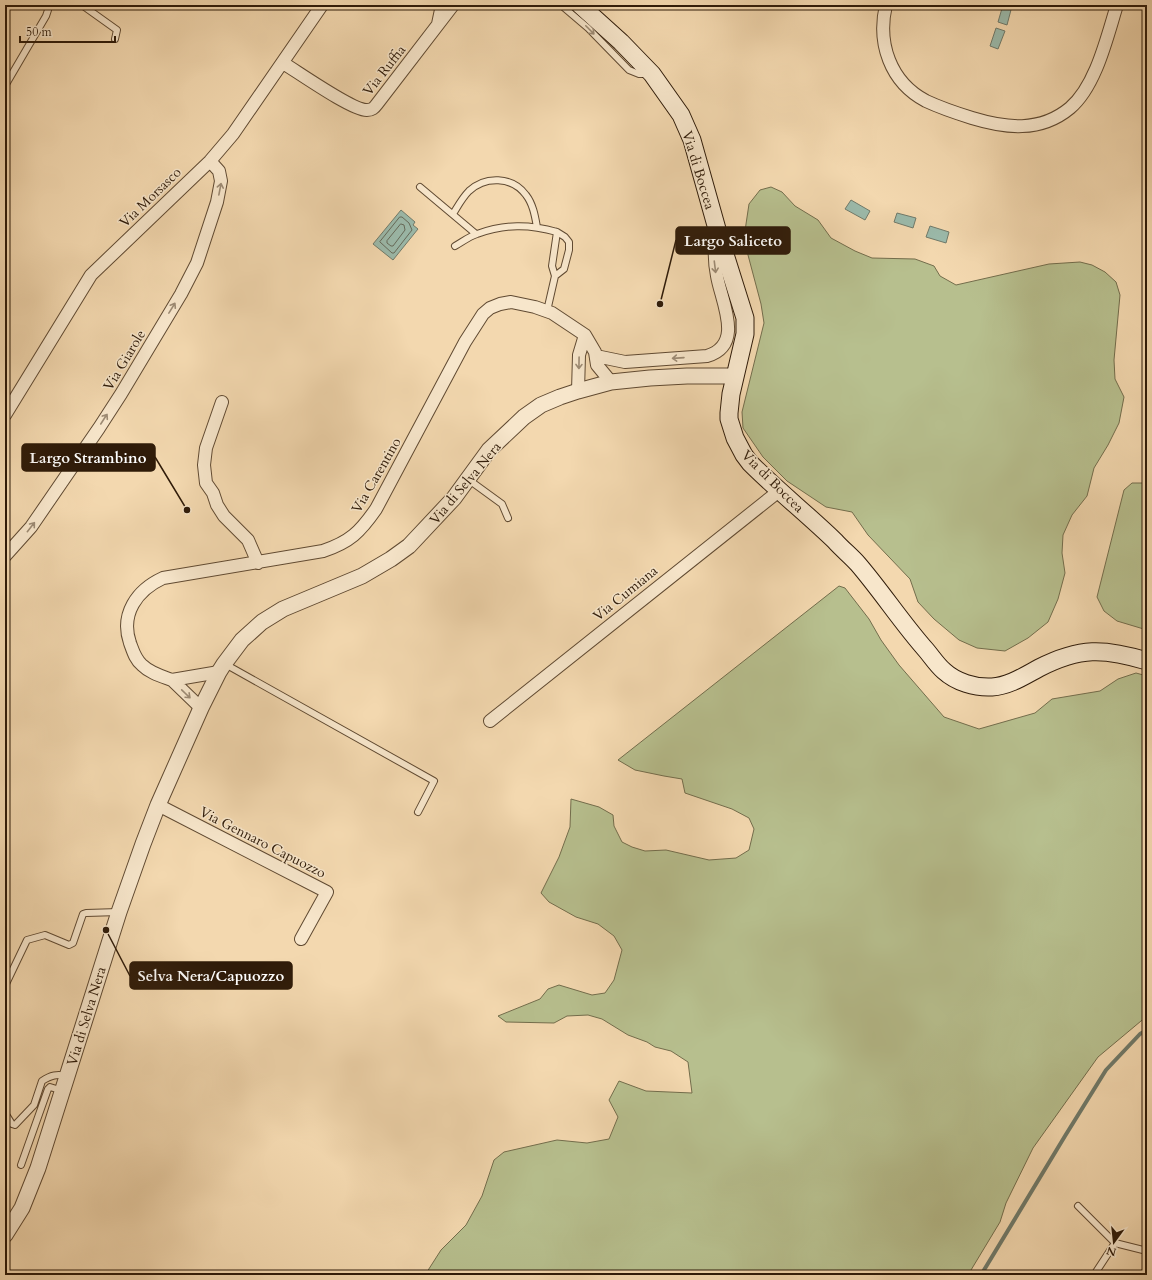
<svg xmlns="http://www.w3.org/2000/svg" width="1152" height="1280" font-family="Cardo,serif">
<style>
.green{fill:#b7bf8e;stroke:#736d4c}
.water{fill:#9bbaab;stroke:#707a6a}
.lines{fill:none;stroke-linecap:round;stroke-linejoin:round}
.shore{stroke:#656a5a;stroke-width:1}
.stream{stroke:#707a6a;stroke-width:4}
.service-casing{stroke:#604a32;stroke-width:8}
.minor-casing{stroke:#604a32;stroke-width:14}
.tertiary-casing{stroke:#604a32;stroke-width:17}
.secondary-casing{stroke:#2f1b09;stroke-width:19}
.service{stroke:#f7e6cb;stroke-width:6}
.minor{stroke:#f7e6cb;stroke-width:12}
.tertiary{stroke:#f7e6cb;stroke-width:15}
.secondary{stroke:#f7e6cb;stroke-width:17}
.oneway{stroke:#9d8b74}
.labels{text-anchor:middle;stroke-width:3;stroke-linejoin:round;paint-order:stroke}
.street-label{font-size:14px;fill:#2f1b09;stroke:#f7e6cb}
.leader{fill:none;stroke:#2f1b09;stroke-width:1.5}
.callout-dot{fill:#2f1b09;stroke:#f7e6cb;stroke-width:1.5}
.callout{fill:#2f1b09;stroke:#2f1b09;stroke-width:1.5}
.callout-label{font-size:15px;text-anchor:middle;font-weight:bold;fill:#fff}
</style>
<rect width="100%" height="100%" fill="#f3d8af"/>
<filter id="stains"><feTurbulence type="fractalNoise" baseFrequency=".005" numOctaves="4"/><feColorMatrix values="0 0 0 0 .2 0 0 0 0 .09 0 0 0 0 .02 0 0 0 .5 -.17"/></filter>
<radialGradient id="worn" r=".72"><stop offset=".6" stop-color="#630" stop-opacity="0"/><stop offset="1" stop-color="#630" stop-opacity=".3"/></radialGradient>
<path class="green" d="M771,187L782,192L795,206L818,220L831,238L855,251L872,258L915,259L934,266L940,276L956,285L1049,264L1080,262L1092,265L1105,272L1116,282L1120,295L1114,360L1115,379L1124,397L1119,423L1108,445L1094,468L1087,496L1072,515L1063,535L1062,553L1065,573L1058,599L1048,622L1028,638L1005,651L977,648L959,640L934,619L918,602L910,579L868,535L852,512L826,507L787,481L763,457L743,428L742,412L764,323L761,304L744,240L746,224L749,204L760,190Z
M1132,483H1147V630L1117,621L1104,611L1097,597L1124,490Z
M839,586L845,588L869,619L881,640L899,665L944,717L979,729L1035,713L1052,699L1100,691L1118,679L1136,673L1147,676V1016L1098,1057L1033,1148L1006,1203L1000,1222L968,1275H425L441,1250L466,1225L482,1196L494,1160L504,1152L557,1140L587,1143L609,1139L618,1117L609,1100L619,1081L646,1091L692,1093L688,1062L671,1051L655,1047L647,1042L628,1035L602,1019L588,1015L567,1016L554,1023L506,1022L498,1016L540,999L548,989L559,985L592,995L605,993L614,980L622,950L614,936L598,924L576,917L549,902L541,893L559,857L570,827L571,799L599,807L613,815L614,826L622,842L632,847L645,851L666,850L709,860L736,858L749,850L754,829L749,818L732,809L685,793L682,779L664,776L635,770L618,760Z"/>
<path class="water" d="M1003,5L1012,6L1007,25L998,22Z
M996,28L1005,31L998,49L990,46Z
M851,200L870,211L865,220L845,209Z
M401,210L415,222L413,225L418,229L393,260L373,244Z
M897,213L916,218L913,228L894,222Z
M930,226L949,232L946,243L926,237Z"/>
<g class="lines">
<path class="shore" d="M400,217H402L409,223L412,230L394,253H392L380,242Z
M401,224L404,225L405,230L393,246H391L387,243V241Z"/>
<path class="stream" d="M981,1275L1065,1136L1106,1070L1140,1034L1147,1030"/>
<defs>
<path id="service" d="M82,5L117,30L115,39
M561,5L588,28L629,70L639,74H648
M5,86L46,16L48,10V5
M420,187L476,234
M453,214C458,206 462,198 469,191C485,176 512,176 526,195C533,204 535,216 537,227
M455,246C462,242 470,236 477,234C505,224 529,224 557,232L552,266L555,276L547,311
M555,276L564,269L569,250V242L565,237L557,232
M469,480L502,504L508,518
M225,664L434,781L418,812
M5,986L27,940L45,935L69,945L73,943L83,914L86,913L119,912
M5,1113L12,1124L15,1125L34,1105L42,1081C51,1075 57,1074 67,1076
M21,1165L48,1089L50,1087L63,1091
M1078,1206L1115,1243L1147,1251
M1094,1275L1115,1243"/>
<path id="minor" d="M886,5C877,43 890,82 926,101C941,108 956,113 972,118C1005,128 1040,133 1070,108C1096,86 1107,37 1117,5
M438,24L442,5
M283,63C298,72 353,111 367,110C372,110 374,108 377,104L453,5
M596,356L625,362L707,356C745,345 721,301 717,276C714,261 714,248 716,233
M578,391L579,355L585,335
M222,402L206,448L204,465L206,483L213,493L217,505L224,516L248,540L258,563
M5,415L91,275L210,161L233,134L322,5
M5,556L31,527L99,428L121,394L181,294L197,263L217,202L221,181L219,171L210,161
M172,680C161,676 150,673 142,665C135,659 133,651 130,643C120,614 137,590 163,578L323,551C350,542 360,532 376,509L465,342L483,314L490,308L500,304L511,302L535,307L552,313L585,335L595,352L597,365L611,382
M201,708L172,680L219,672
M490,721L779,491
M158,805L327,892L301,939
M1147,1275V1274"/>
<path id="tertiary" d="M5,1235L22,1208L38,1168L119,912L143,844L158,805L201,708L219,672L224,664L242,640L262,622L283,609L362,576L391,559L409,546L454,498L489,450L524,417L541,405L560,397L578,391L611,382L650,378L687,376H735"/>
<path id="secondary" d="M580,5L621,42L652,74L681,115L692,140L717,229L745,318V334L731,394L729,413V419L735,438L744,455L750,463C777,490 807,514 835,541C842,549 851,556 858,564C882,592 902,623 926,650C932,657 937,665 944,671C956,682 975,688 992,687C1009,686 1024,676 1039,668C1080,647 1104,648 1147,661"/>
</defs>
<use href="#service" class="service-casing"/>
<use href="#minor" class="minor-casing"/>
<use href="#tertiary" class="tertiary-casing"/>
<use href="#secondary" class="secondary-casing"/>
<use href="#service" class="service"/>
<use href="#minor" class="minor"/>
<use href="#tertiary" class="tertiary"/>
<use href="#secondary" class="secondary"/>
</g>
<defs><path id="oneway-shaft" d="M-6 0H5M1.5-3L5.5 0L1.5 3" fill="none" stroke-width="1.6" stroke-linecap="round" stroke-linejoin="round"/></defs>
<g class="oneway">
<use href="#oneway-shaft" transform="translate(590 30) rotate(45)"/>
<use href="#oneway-shaft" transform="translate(220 189) rotate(-79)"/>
<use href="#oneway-shaft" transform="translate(715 267) rotate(83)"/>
<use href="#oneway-shaft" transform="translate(172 308) rotate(-58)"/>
<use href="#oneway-shaft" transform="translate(678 358) rotate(176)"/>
<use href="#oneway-shaft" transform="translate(579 363) rotate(91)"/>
<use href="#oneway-shaft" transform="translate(104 419) rotate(-57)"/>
<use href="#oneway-shaft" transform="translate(31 527) rotate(-52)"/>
<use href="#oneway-shaft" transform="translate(186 694) rotate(44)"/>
</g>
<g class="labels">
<g class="street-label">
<text transform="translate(384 70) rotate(-52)" y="5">Via Ruffia</text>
<text transform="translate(699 170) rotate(73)" y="5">Via di Boccea</text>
<text transform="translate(150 197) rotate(-44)" y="5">Via Morsasco</text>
<text transform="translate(124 360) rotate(-59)" y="5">Via Giarole</text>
<text transform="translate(376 475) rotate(-60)" y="5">Via Carentino</text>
<text transform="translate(773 481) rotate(45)" y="5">Via di Boccea</text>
<text transform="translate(465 483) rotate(-50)" y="5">Via di Selva Nera</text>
<text transform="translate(625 593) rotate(-39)" y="5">Via Cumiana</text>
<text transform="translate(263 842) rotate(27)" y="5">Via Gennaro Capuozzo</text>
<text transform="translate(86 1016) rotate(-73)" y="5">Via di Selva Nera</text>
</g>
</g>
<path class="leader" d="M660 304L676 240M187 510L155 457M106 930L130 976"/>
<g class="callout-dot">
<circle cx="660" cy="304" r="4"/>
<circle cx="187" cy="510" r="4"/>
<circle cx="106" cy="930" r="4"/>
</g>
<g class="callout">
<rect x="676" y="227" width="114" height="27" rx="4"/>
<rect x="22" y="444" width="133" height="27" rx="4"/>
<rect x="130" y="962" width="162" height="27" rx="4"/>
</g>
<g class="callout-label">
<text x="733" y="246">Largo Saliceto</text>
<text x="88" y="463">Largo Strambino</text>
<text x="211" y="981">Selva Nera/Capuozzo</text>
</g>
<rect width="1152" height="1280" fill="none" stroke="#f3d8af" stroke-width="20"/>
<rect x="6" y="6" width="1140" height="1268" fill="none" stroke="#2f1b09" stroke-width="2"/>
<rect x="10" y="10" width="1132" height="1260" fill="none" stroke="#2f1b09"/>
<g transform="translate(1114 1242) rotate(195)" stroke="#f7e6cb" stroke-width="3" paint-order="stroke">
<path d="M0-3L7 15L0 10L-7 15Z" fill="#2f1b09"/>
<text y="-6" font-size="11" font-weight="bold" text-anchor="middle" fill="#2f1b09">N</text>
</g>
<path d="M20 36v6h95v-6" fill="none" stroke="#2f1b09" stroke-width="2"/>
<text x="26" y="36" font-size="12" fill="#2f1b09" stroke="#f7e6cb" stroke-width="3" paint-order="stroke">50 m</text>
<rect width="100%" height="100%" filter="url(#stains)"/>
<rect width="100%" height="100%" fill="url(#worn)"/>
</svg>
